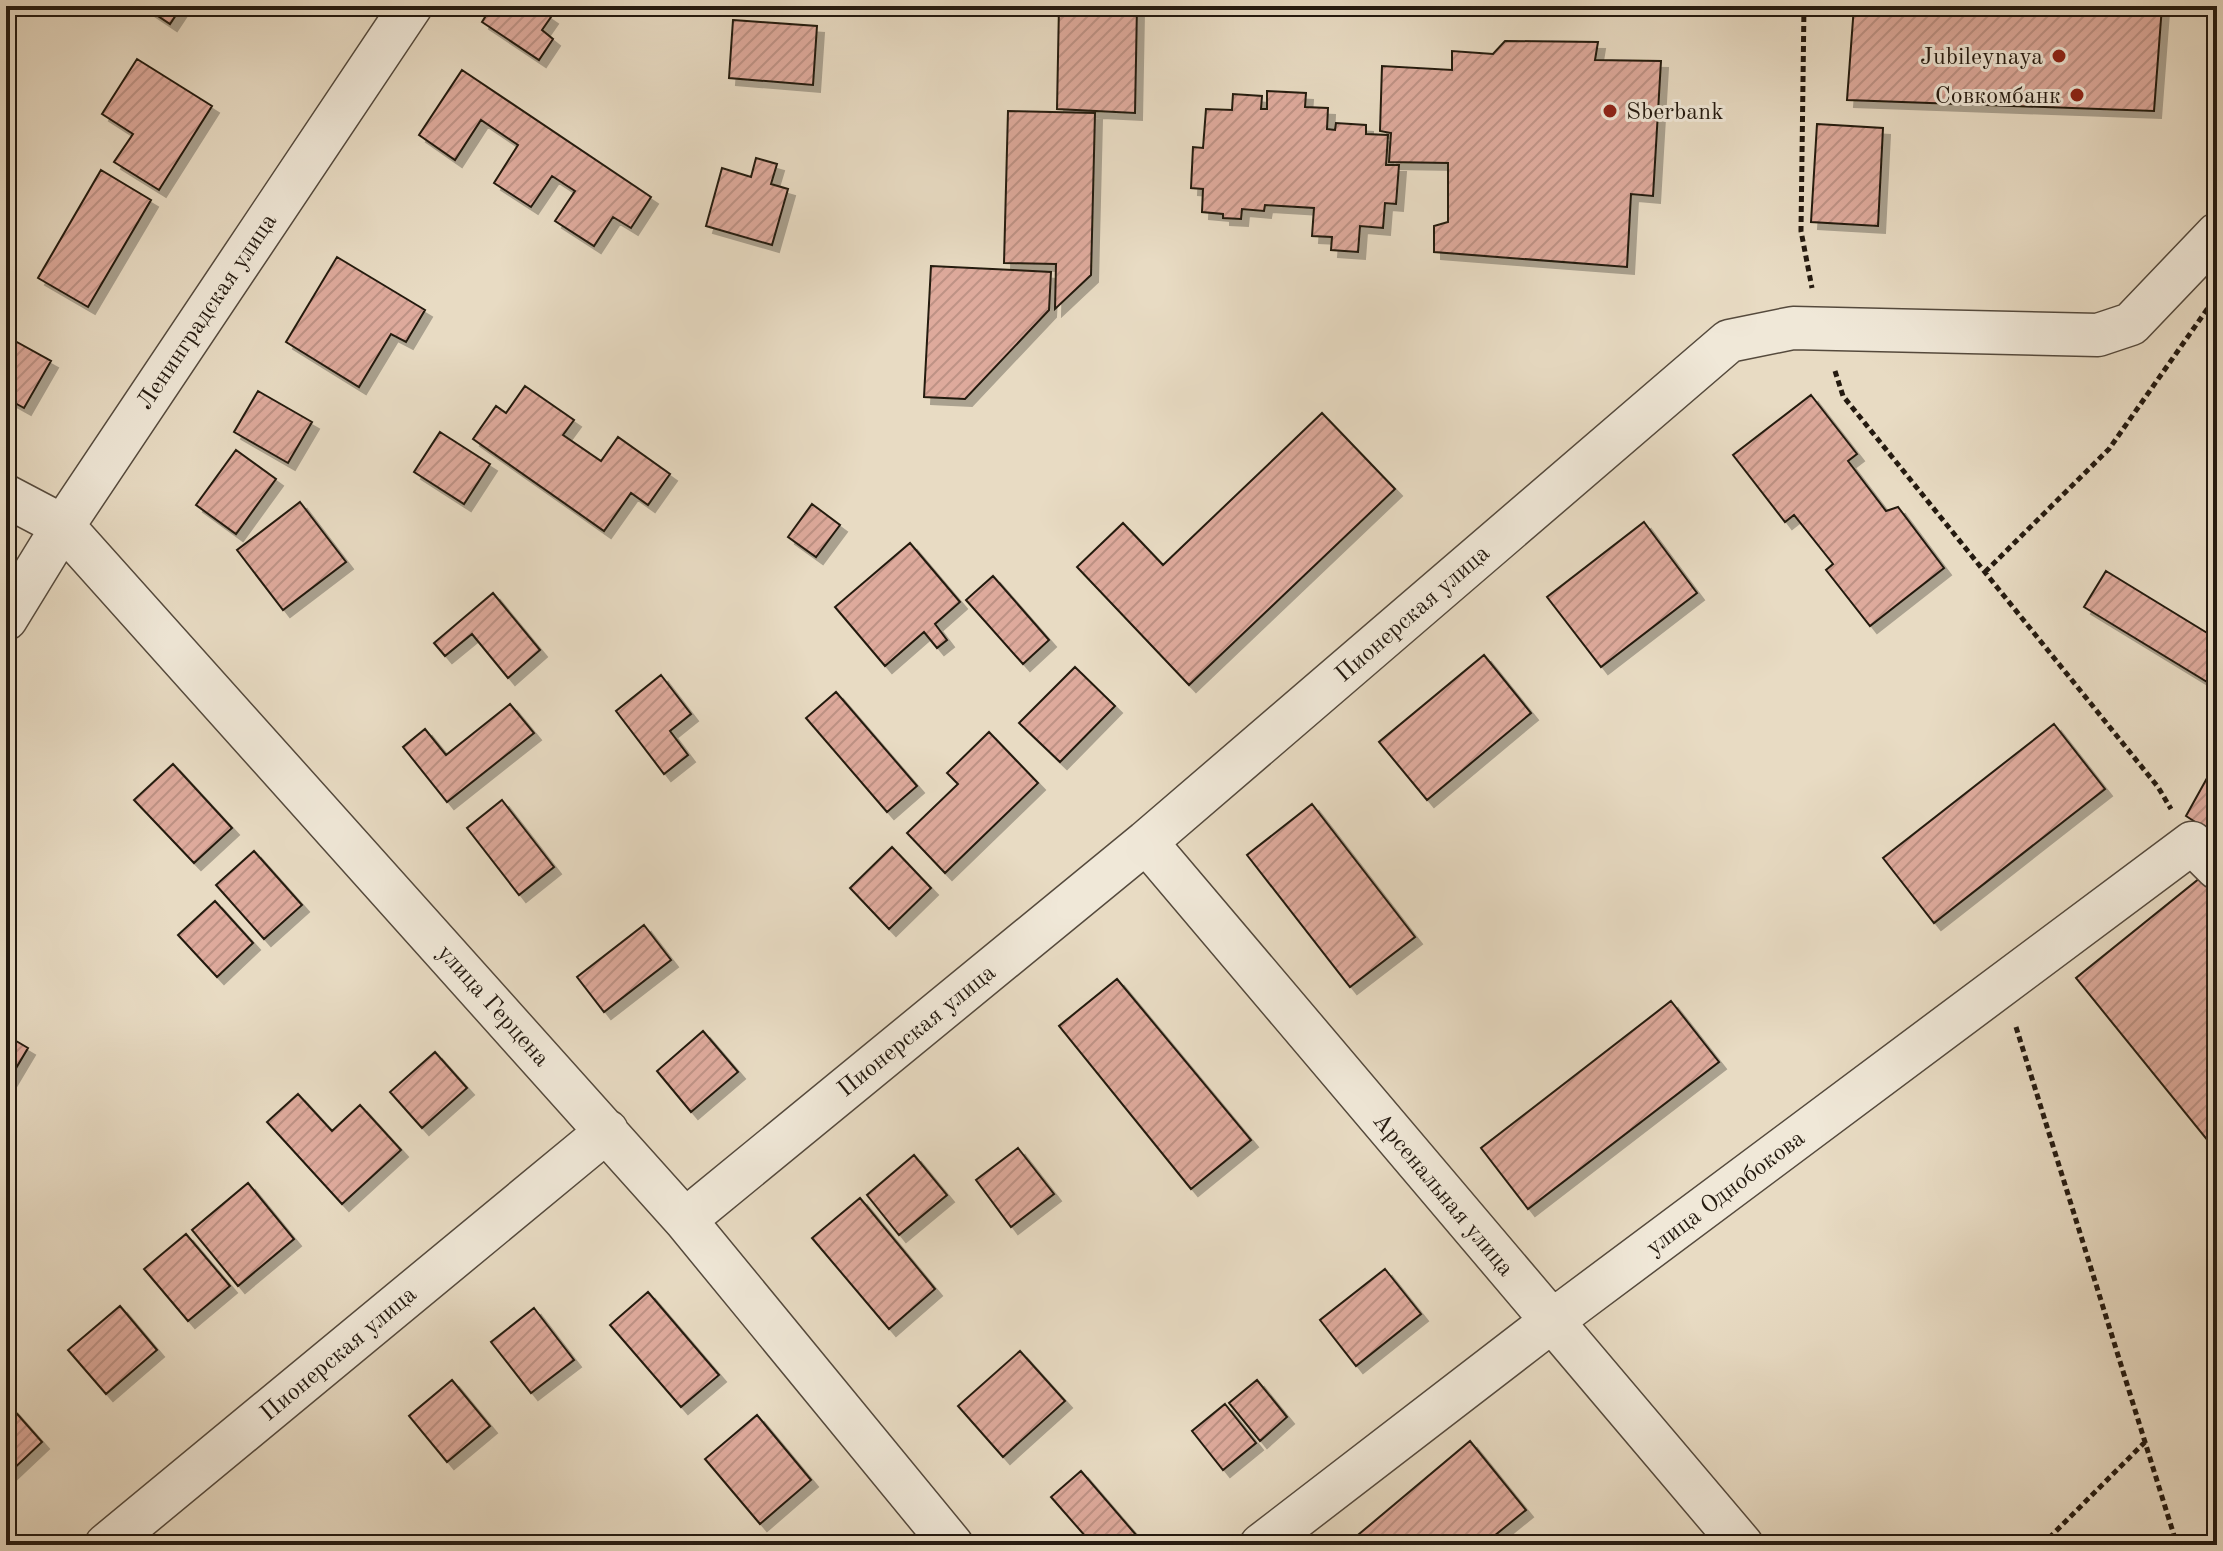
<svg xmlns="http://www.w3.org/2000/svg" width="2223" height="1551" font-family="'Old Standard TT',serif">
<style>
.building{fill:url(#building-hatch);stroke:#241a10;stroke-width:2;filter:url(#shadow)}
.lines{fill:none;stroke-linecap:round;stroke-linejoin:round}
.street-casing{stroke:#554a3d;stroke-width:45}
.path{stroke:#241a10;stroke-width:5;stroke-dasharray:6 4;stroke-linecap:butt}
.street{stroke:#f0e8d8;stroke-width:42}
.poi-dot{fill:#8f2418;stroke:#f0e8d8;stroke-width:3}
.labels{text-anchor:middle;stroke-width:6;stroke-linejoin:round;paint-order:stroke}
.poi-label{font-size:24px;fill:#241a10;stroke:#f0e8d8;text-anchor:end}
.street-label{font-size:24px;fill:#241a10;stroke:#f0e8d8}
</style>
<defs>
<pattern id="building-hatch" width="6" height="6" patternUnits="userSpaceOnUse" patternTransform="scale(2)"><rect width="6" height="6" fill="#deaa9c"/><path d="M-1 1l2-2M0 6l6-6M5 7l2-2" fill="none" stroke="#be9285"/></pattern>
<filter id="shadow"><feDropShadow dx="7" dy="7" stdDeviation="0" flood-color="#0004"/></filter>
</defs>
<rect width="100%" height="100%" fill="#e8dbc3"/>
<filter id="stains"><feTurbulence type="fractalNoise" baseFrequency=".0025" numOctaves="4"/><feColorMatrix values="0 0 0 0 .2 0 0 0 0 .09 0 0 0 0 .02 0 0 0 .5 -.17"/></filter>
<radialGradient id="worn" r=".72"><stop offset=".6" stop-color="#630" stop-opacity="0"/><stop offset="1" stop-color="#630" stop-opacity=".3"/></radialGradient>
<path class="building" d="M143,6H182L170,24Z
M492,6H535L551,17L542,30L553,39L539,60L482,22Z
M1059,6H1137L1135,113L1057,109Z
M1854,6H2162L2154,111L1847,100Z
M733,20L817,26L813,85L729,78Z
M1505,41L1598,42L1595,60L1661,61L1653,196L1631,194L1627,267L1434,252V226L1448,222V163L1389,162L1391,133L1380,131L1382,66L1452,70V51L1493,54Z
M137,59L212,106L159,190L114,162L133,134L102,114Z
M462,70L651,197L631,228L613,217L594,246L555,221L575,191L552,176L531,207L494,183L518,145L481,120L455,160L419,135Z
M1267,91L1306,93L1305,107L1328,108L1327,129L1335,130L1336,123L1366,125V134L1388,135L1386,165H1399L1396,204L1385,203L1383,228L1360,226L1358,252L1331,250L1332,237L1312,236L1314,208L1265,205L1264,211L1242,209L1241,219L1223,218V214L1202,212L1203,189L1191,188L1193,147L1203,148L1206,109L1232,110L1233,94L1262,96L1261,109H1267Z
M1008,111L1095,113L1091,275L1055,309L1056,264L1004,263Z
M1817,124L1883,128L1878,226L1811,222Z
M756,158L777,164L771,184L788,189L772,245L706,226L722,168L751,177Z
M101,170L151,200L88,307L38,278Z
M337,257L425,310L406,342L391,334L359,387L286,342Z
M931,266L1051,272L1049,310L965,399L924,397Z
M6,336L51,361L24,408L6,398Z
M525,386L574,420L563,435L601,461L618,437L670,474L648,505L631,493L604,531L473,439L496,406L506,413Z
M258,391L312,422L288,463L234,432Z
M1811,395L1857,454L1848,461L1886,511L1898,507L1944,568L1870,626L1826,570L1833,564L1794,515L1785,522L1733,455Z
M1322,413L1395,489L1189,685L1077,567L1123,523L1163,565Z
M440,432L490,464L464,504L414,472Z
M236,450L276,479L236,534L196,505Z
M300,502L346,562L283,610L237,550Z
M812,504L840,525L816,557L788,537Z
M1644,522L1697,593L1601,667L1547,597Z
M910,543L960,602L935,624L947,640L937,648L924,632L885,666L835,607Z
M2106,571L2217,639V688L2084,607Z
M993,576L1049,640L1023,664L966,600Z
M493,593L540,650L508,678L472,634L445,656L434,643Z
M1484,655L1531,713L1427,800L1379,742Z
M1075,667L1115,706L1060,762L1019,723Z
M661,675L691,714L670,731L688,755L664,774L616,711Z
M836,692L917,786L887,812L806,718Z
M510,704L534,733L447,802L403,747L425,729L446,755Z
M2054,724L2105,789L1934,923L1883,858Z
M989,732L1038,783L945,873L907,833L958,784L947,773Z
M2217,760V836L2186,816Z
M173,764L232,828L194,863L134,800Z
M502,800L554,867L519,895L467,828Z
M1312,804L1415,937L1350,987L1247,855Z
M892,847L931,888L889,929L850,888Z
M254,851L302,905L264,939L216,885Z
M2200,878L2217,899V1152L2076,978Z
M215,901L253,943L217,977L178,935Z
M644,925L671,960L604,1012L577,977Z
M1117,979L1251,1140L1191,1189L1059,1026Z
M1671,1001L1719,1062L1528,1209L1481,1148Z
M703,1031L738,1072L691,1112L657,1071Z
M6,1035L28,1048L6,1085Z
M435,1052L467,1088L422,1128L390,1092Z
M298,1094L332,1131L360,1105L401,1150L342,1204L267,1122Z
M1018,1148L1054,1194L1011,1227L976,1180Z
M914,1155L947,1195L899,1235L867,1195Z
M248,1183L294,1239L238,1286L192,1230Z
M860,1198L935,1289L889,1329L812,1238Z
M186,1234L230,1286L188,1321L144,1269Z
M1385,1269L1421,1314L1356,1366L1320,1320Z
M648,1292L719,1375L681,1407L610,1325Z
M120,1306L157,1350L106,1394L68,1350Z
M534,1308L574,1360L531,1393L491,1342Z
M1020,1351L1065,1401L1003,1457L958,1406Z
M452,1380L490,1426L447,1462L409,1416Z
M1257,1380L1287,1417L1260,1441L1229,1403Z
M1225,1404L1256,1443L1223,1470L1192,1431Z
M11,1407L42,1442L6,1476V1412Z
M757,1415L811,1480L760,1524L705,1459Z
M1470,1441L1526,1510L1483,1545H1346Z
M1081,1471L1137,1536L1127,1545H1093L1051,1497Z"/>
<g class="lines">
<defs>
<path id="street" d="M6,496L63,526L685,1220L952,1545
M6,619L63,526L411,6
M1146,842L1742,1545
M685,1220L1146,842L1729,341L1793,328L2098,335L2131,324L2217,234
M106,1545L607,1131
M1261,1545L1552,1321L2192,843L2217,868"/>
</defs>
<use href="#street" class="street-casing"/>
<path class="path" d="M1804,6L1801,231L1812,288
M1835,371L1843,396L2158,787L2171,809
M1985,572L2109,449L2208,308
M2016,1027L2177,1545
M2042,1545L2145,1442"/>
<use href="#street" class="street"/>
</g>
<g class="poi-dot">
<circle cx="2059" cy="56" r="8"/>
<circle cx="2077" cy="95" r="8"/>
<circle cx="1610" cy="111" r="8"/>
</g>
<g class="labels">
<g class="poi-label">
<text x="2043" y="64">Jubileynaya</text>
<text x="2061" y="103">Совкомбанк</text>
<text x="1626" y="119" text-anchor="start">Sberbank</text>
</g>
<g class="street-label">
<text transform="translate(206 311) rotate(-56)" y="8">Ленинградская улица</text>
<text transform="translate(1412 613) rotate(-41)" y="8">Пионерская улица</text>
<text transform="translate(494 1005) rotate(48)" y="8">улица Герцена</text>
<text transform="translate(916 1030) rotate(-39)" y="8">Пионерская улица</text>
<text transform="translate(1725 1192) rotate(-37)" y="8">улица Однобокова</text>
<text transform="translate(1444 1194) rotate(50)" y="8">Арсенальная улица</text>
<text transform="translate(338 1353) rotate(-40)" y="8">Пионерская улица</text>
</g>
</g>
<rect width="2223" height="1551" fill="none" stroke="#e8dbc3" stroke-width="32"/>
<rect x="8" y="8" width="2207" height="1535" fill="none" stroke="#241a10" stroke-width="4"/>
<rect x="16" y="16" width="2191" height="1519" fill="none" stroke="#241a10" stroke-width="2"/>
<rect width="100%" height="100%" filter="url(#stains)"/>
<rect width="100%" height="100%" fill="url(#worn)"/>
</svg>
